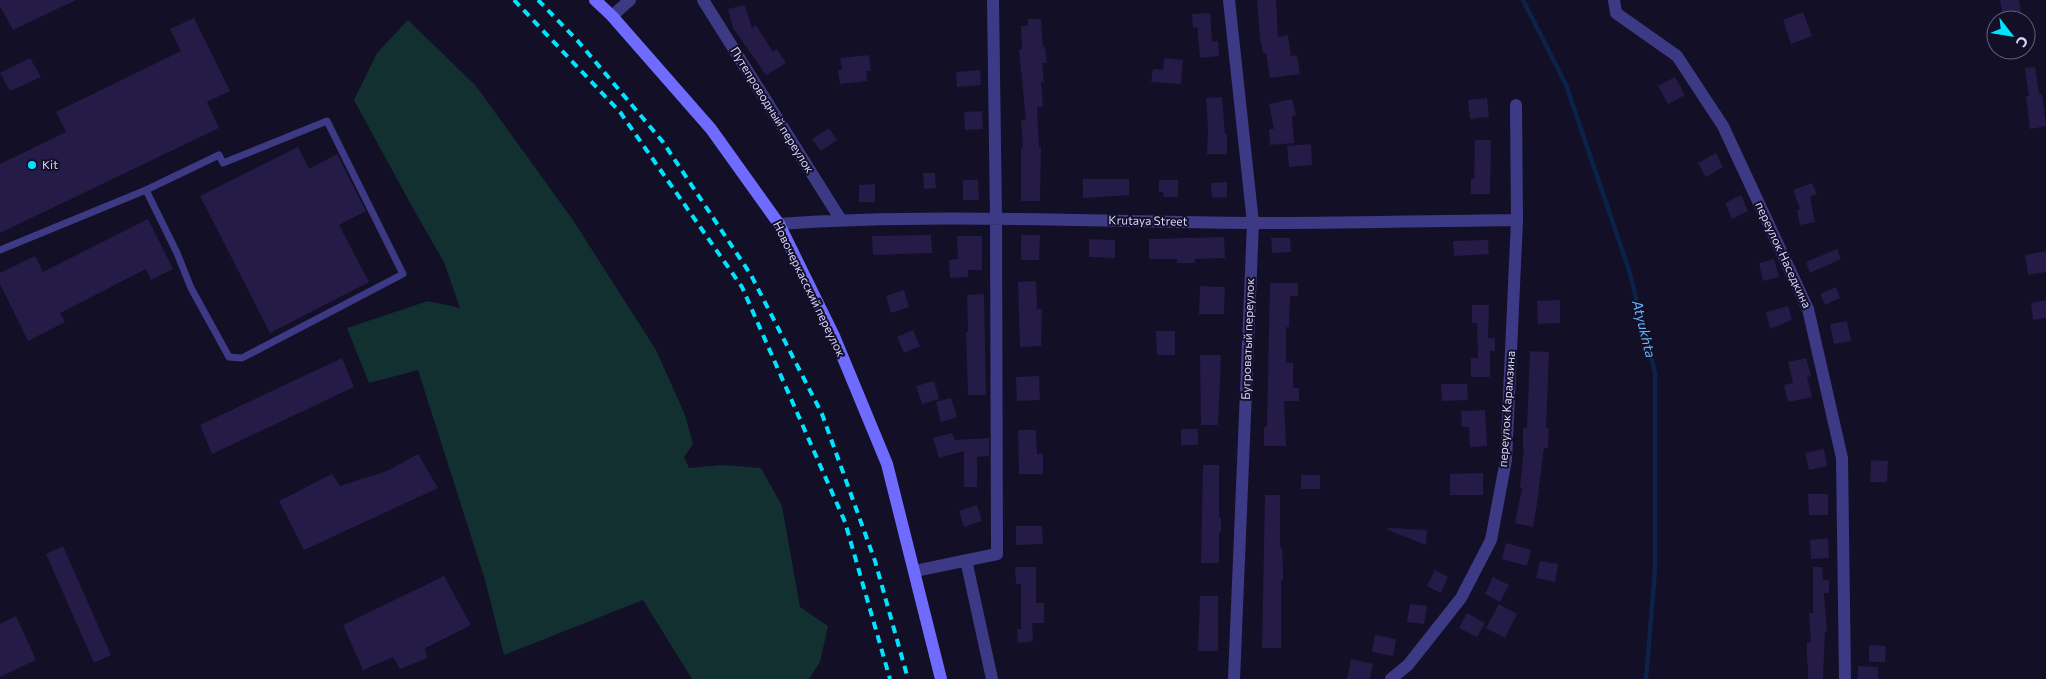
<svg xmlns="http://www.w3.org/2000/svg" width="2046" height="679" font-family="Commissioner,sans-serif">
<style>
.green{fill:#12302f}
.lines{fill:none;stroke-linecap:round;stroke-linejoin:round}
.stream{stroke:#0c2248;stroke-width:4.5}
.building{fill:#241b47}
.lane{stroke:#3d3a85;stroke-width:7}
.street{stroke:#3d3a85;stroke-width:12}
.secondary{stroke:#6f6bff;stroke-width:12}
.rail{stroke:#00e5ff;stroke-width:4;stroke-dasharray:8 6;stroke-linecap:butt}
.poi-dot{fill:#00e5ff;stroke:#130f26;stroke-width:2}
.labels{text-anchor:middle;stroke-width:4;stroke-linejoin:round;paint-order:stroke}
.street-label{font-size:12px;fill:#d9d4ff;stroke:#130f26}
.poi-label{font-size:12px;fill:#d9d4ff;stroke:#130f26;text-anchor:start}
.water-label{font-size:14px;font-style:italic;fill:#62b6ff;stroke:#130f26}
</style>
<rect width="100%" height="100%" fill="#130f26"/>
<path class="green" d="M408,20L476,86L573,220L656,350L685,415L693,444L684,457L689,468L722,465L761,468L782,506L800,607L828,626L820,662L809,679H692L643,600L504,655L485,580L418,370L369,383L347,328L428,301L460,308L444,262L415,212L354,100L377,53Z"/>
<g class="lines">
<path class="stream" d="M1523,0L1566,85L1629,270L1655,373V570L1646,679"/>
</g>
<path class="building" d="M0,0H76L13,30L0,6Z
M1257,0H1276L1278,37L1288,35L1291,56L1297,55L1300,74L1270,78L1266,53H1263L1260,39Z
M2000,0H2019L2021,13L2003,15Z
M745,5L752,28L756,25L773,52L777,49L786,63L766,75L733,28L728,9Z
M1803,12L1812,36L1791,44L1783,20Z
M1210,13L1212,42L1218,41L1219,56L1200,58L1197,27L1193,28L1192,14Z
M194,18L230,91L207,102L219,128L0,233V164L66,132L56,112L181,51L170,29Z
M1028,19H1041L1043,47H1045L1047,63H1042L1044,82H1041L1043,107H1037L1039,147H1041L1040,201H1021V147H1023L1021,120H1026L1019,50L1022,49L1021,26H1028Z
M869,55L871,71H866L867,81L840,84L838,70H842L840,58Z
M30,58L41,77L10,91L0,73Z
M1164,58L1183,60L1181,84L1151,82L1153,69L1163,70Z
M2035,67L2039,94H2042L2046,126L2030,129L2026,96H2029L2025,68Z
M980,70L981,85L957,87L956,72Z
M1675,77L1685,95L1668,104L1658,86Z
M1222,97L1225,134H1227V154H1207L1208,128L1206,98Z
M1487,98L1489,117L1470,119L1468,100Z
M1292,99L1296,115L1292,116L1294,143L1270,145L1269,129H1274L1269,104Z
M982,111L983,129L965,130L964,112Z
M829,128L837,140L821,151L812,139Z
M1475,140H1491L1490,194H1471V179H1474Z
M1311,144L1312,165L1289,167L1287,146Z
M298,147L309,169L337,154L366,211L339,225L369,282L270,333L200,196Z
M1716,153L1723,167L1706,177L1698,163Z
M923,173H935L936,188L924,189Z
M1083,179H1129V195L1083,198Z
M963,180H978L979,200H963Z
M1159,180H1178V197H1164L1163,192H1159Z
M1227,182V197L1212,198L1211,183Z
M1812,183L1817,194L1810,197L1815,222L1800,225L1797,210L1800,209L1793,190Z
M875,184V202H859V185Z
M1741,195L1748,211L1732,219L1725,203Z
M148,219L173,269L151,280L146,269L60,313L65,322L28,341L0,284V273L35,256L43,272Z
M931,235L932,253L873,255L872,236Z
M1021,235H1040L1039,260H1021Z
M957,236H982V270H968V277L950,278L949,260L958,259Z
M1224,237L1225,258L1195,259V263H1177V259H1149V239Z
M1271,238H1290L1291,252L1272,253Z
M1089,239L1115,240V258L1089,257Z
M1488,240L1489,254L1454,256L1453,241Z
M1837,249L1841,259L1810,273L1806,262Z
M2046,251V272L2028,275L2025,255Z
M1774,259L1779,277L1763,281L1759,263Z
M1036,281L1037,309H1042L1041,346L1020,347L1018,282Z
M1270,283H1298V296H1290L1289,327H1286V363H1293V388H1299V401H1284L1286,446H1264V427H1267Z
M1200,286L1225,287L1224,314H1199Z
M1836,287L1840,298L1825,305L1820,294Z
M904,290L909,307L891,313L886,296Z
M984,294L986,395H968L966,332H968L967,295Z
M1560,300V323L1538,324L1537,301Z
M2046,300V318L2033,320L2031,303Z
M1472,305H1489L1488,338H1495V351H1490V377H1471V358H1478L1477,323H1472Z
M1788,306L1792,320L1770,329L1766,312Z
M1847,321L1851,341L1834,344L1830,324Z
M913,330L920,346L904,353L897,337Z
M1156,331H1175V355H1157Z
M1530,351L1549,352L1546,428L1549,429L1548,448H1544L1537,504L1533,527L1515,523L1522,489L1520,488L1524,448H1523V428H1527Z
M1200,355H1221L1218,425H1201Z
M342,358L354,387L212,454L200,425Z
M1806,358L1811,376L1807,377L1812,397L1788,402L1784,385L1793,383L1788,362Z
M1039,376L1040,400L1017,401L1016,377Z
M934,381L939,399L922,404L916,386Z
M1441,384H1467L1468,400L1442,401Z
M951,398L957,417L941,422L936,402Z
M1485,410L1487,446L1470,447L1469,427H1462L1461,411Z
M1181,429H1198V445H1181Z
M1018,430H1036L1037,454H1043V474H1019Z
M952,433L955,440L989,438V456L977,457V487H964V451L939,458L933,438Z
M1824,449L1827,466L1809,470L1805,453Z
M418,454L438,488L304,550L279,501L332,474L340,486L387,471Z
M1871,460L1888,461L1887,482H1870Z
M1203,465H1219V518H1221V532H1219V563H1201Z
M1483,473V495H1450V474Z
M1301,475H1320V489H1301Z
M1808,494H1828V515H1809Z
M1265,495H1280V548H1282L1283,567V580H1281V648H1262Z
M977,505L982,521L964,527L959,511Z
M1016,526H1042L1043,544L1016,545Z
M1388,528L1427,530L1426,545L1388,530Z
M1828,538L1829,558L1811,559L1810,540Z
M1506,543L1531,550L1527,566L1502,559Z
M63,546L111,655L94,663L46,554Z
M1540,561L1558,564L1555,582L1536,578Z
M1015,567H1036V603H1044V623H1032L1033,641L1018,643L1017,629H1021V584H1016Z
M1813,567H1822L1823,580H1829V593H1824L1827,631L1825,632L1823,679H1808V663H1807V642H1811L1809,613H1813Z
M1435,570L1448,577L1441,593L1427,586Z
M444,576L471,625L425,648L427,658L400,669L393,657L363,670L343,625Z
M1493,577L1509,585L1500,602L1485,594Z
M1200,596H1218V651H1198Z
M1410,604L1427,606L1424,624L1407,622Z
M1499,604L1517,614L1505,638L1486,628Z
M1467,613L1485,623L1477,637L1459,628Z
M16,616L36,660L0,677V624Z
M1375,635L1396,639L1393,656L1372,652Z
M1869,645L1886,646L1885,662H1869Z
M1351,659L1373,664L1370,679H1347Z
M1858,666L1878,667V679H1858Z"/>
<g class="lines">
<path class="lane" d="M0,250L146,190L219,155L223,163L327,121L403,274L242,358L229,357L191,288L177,253L146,190"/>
<path class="street" d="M703,0L841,220
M1229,0L1253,223L1234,679
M1614,0L1616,13L1677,56L1723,126L1808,309L1842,458L1845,679
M612,16L630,0
M779,224C937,213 1095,222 1252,223C1341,223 1429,221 1517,220
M966,560L992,679
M915,571L997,554L996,218L993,0
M1391,679L1408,665L1461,598L1491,540L1506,460L1517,220L1516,105"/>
<path class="secondary" d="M595,0L612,16L711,129L779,224L834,336L887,464L941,679"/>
<path class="rail" d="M514,0L620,112L742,287L845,522L890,679
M538,0L577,40L663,142L751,275L822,414L875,561L908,679"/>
</g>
<circle class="poi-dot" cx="32" cy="165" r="5"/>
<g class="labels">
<g class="street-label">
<text transform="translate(772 110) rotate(58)" y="4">Путепроводный переулок</text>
<text transform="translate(1148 221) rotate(1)" y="4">Krutaya Street</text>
<text transform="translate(1783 255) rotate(65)" y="4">переулок Наседкина</text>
<text transform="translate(809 289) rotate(64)" y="4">Новочеркасский переулок</text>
<text transform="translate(1248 339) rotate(-88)" y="4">Бугроватый переулок</text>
<text transform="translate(1507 409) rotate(-86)" y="4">переулок Карамзина</text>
</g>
<g class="poi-label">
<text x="42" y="169">Kit</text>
</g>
<g class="water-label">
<text transform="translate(1644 329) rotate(76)" y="5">Atyukhta</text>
</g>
</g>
<g transform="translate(2011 35) rotate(121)"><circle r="24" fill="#130f26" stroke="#625e7d"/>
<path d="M0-4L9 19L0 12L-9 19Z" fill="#00e5ff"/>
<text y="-8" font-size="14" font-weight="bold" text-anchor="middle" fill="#d9d4ff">С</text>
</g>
</svg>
